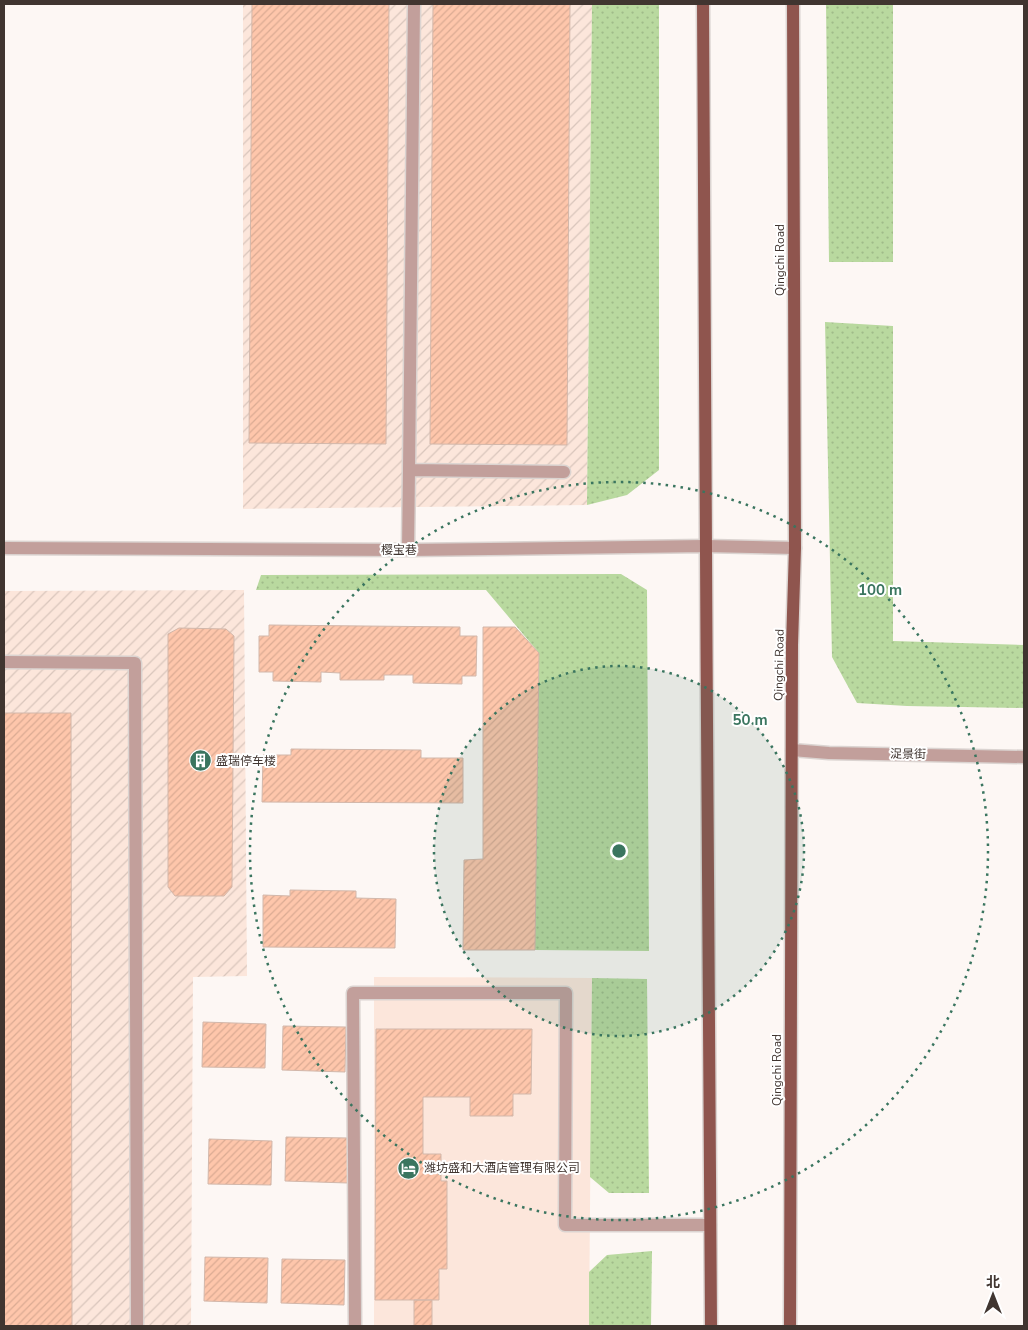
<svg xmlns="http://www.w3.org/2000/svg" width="1028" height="1330" font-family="'Nunito Sans','Noto Sans SC',sans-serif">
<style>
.built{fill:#fce6db}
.industrial{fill:url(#industrial-furrows)}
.garden{fill:url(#garden-dots)}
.building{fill:url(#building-hatch);stroke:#d2b7aa}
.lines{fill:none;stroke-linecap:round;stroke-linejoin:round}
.minor-casing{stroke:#dbd4d1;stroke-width:15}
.major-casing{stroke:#dbd4d1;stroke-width:15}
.minor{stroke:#c29f9b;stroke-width:12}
.major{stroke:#8f554e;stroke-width:12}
.ring{fill:none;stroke:#3a755f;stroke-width:2.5;stroke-dasharray:2.5 5}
.labels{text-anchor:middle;stroke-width:4;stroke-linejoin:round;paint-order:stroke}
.street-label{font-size:12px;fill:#403530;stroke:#fff}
.poi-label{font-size:12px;fill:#403530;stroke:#fff;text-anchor:start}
.centre{fill:#3a755f;stroke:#fff;stroke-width:2.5}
.ring-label{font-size:15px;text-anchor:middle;font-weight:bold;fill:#3a755f;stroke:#fff;stroke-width:4;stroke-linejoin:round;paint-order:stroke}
</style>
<defs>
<pattern id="industrial-furrows" width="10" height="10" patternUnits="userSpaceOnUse" patternTransform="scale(1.25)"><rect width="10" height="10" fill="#fce6db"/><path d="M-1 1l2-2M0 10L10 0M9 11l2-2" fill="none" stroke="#d9c6bc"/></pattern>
<pattern id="garden-dots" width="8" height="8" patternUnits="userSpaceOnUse" patternTransform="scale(1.25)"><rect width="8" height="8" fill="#b9d99f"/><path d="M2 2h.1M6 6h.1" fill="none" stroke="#a0bb89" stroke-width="1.8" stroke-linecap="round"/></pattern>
<pattern id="building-hatch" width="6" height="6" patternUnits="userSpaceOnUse" patternTransform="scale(1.25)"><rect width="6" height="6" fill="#fec6ab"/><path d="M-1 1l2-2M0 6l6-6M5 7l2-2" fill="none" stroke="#dbab93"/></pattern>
</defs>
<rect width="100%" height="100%" fill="#fdf7f4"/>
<path class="built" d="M374,977L592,978L589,1326H374Z"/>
<path class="industrial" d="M243,4H592L587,505L243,509Z
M244,590L247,976L193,977L191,1326H4V591Z"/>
<path class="garden" d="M592,4H659V470L627,495L587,505Z
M826,4H893V262H829Z
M825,322L893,326V641L1024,645V708L907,706L857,703L832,657Z
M621,574L647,590L649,951L534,950L539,653L486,590H256L261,575Z
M592,978L647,979L649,1193H609L590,1177Z
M652,1251L651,1326H589V1272L607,1255Z"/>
<path class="building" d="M252,4H389L386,444L249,443Z
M433,4H570L567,445L430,444Z
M269,625L460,627V636H477L476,676H462V684L413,683V675H384V680H340V673L321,672V682L273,681V672H259V636H269Z
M483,627H515L539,653L535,950H463L464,860L483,859Z
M179,628L226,629L234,636L232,887L224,896H175L168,887V634Z
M4,713H71L72,1326H4Z
M291,749L421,750V758H463V803L262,802L263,755H291Z
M290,890L356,891V898L396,899L395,948L263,947V895L290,896Z
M203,1022L266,1024L265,1068L202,1067Z
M283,1026L346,1027L345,1072L282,1070Z
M376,1029H532L531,1094H513V1116H470V1097H423V1154H441V1181H447V1269H439V1300H375Z
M286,1137L349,1138L348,1183L285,1181Z
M209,1139L272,1141L271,1185L208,1184Z
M205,1257L268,1258L267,1303L204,1301Z
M282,1259L345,1260L344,1305L281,1303Z
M414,1300H432V1326H414Z"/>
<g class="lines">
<defs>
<path id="minor" d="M414,4L409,470L564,472
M4,548L408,550L705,546L795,548
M408,550L409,470
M4,662L135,663L137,1326
M792,750L829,753L1024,757
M355,1326L353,993H566L565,1225H710"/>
<path id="major" d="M703,4C704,445 709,885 711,1326
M790,1326L792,645L795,548L793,4"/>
</defs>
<use href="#minor" class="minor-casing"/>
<use href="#major" class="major-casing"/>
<use href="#minor" class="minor"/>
<use href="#major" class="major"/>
</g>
<circle cx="619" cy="851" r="185" fill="#3a755f" fill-opacity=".12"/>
<g class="ring">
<circle cx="619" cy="851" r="185"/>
<circle cx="619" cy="851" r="369"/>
</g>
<defs>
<symbol id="building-disc" viewBox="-11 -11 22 22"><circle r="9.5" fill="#3a755f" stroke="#fff"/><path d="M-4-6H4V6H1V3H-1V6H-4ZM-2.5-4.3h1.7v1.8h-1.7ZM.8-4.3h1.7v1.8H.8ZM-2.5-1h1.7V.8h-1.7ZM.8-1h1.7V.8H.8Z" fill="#fff"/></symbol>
<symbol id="hotel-disc" viewBox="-11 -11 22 22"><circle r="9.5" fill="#3a755f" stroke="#fff"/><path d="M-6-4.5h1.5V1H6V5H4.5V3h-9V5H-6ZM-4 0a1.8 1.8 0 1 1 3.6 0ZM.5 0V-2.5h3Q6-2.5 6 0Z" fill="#fff"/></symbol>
</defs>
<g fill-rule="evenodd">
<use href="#building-disc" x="188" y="748" width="25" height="25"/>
<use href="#hotel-disc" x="396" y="1156" width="25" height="25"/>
</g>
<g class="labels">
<g class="street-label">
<text transform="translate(780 260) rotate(-90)" y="4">Qingchi Road</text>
<text x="399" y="554">樱宝巷</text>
<text transform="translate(779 665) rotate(-89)" y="4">Qingchi Road</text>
<text transform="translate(908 754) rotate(1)" y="4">浞景街</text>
<text transform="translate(777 1070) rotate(-90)" y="4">Qingchi Road</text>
</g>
<g class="poi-label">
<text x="216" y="765">盛瑞停车楼</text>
<text x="424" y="1172">潍坊盛和大酒店管理有限公司</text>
</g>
</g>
<circle cx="619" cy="851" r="8" class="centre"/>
<g class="ring-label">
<text x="880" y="595">100 m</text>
<text x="750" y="725">50 m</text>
</g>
<rect width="1028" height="1330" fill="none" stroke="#403530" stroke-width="10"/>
<g transform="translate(993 1295)" stroke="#ffffff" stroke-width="4" paint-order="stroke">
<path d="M0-4L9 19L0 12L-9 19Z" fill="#403530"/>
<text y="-8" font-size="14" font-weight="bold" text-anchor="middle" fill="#403530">北</text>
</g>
</svg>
